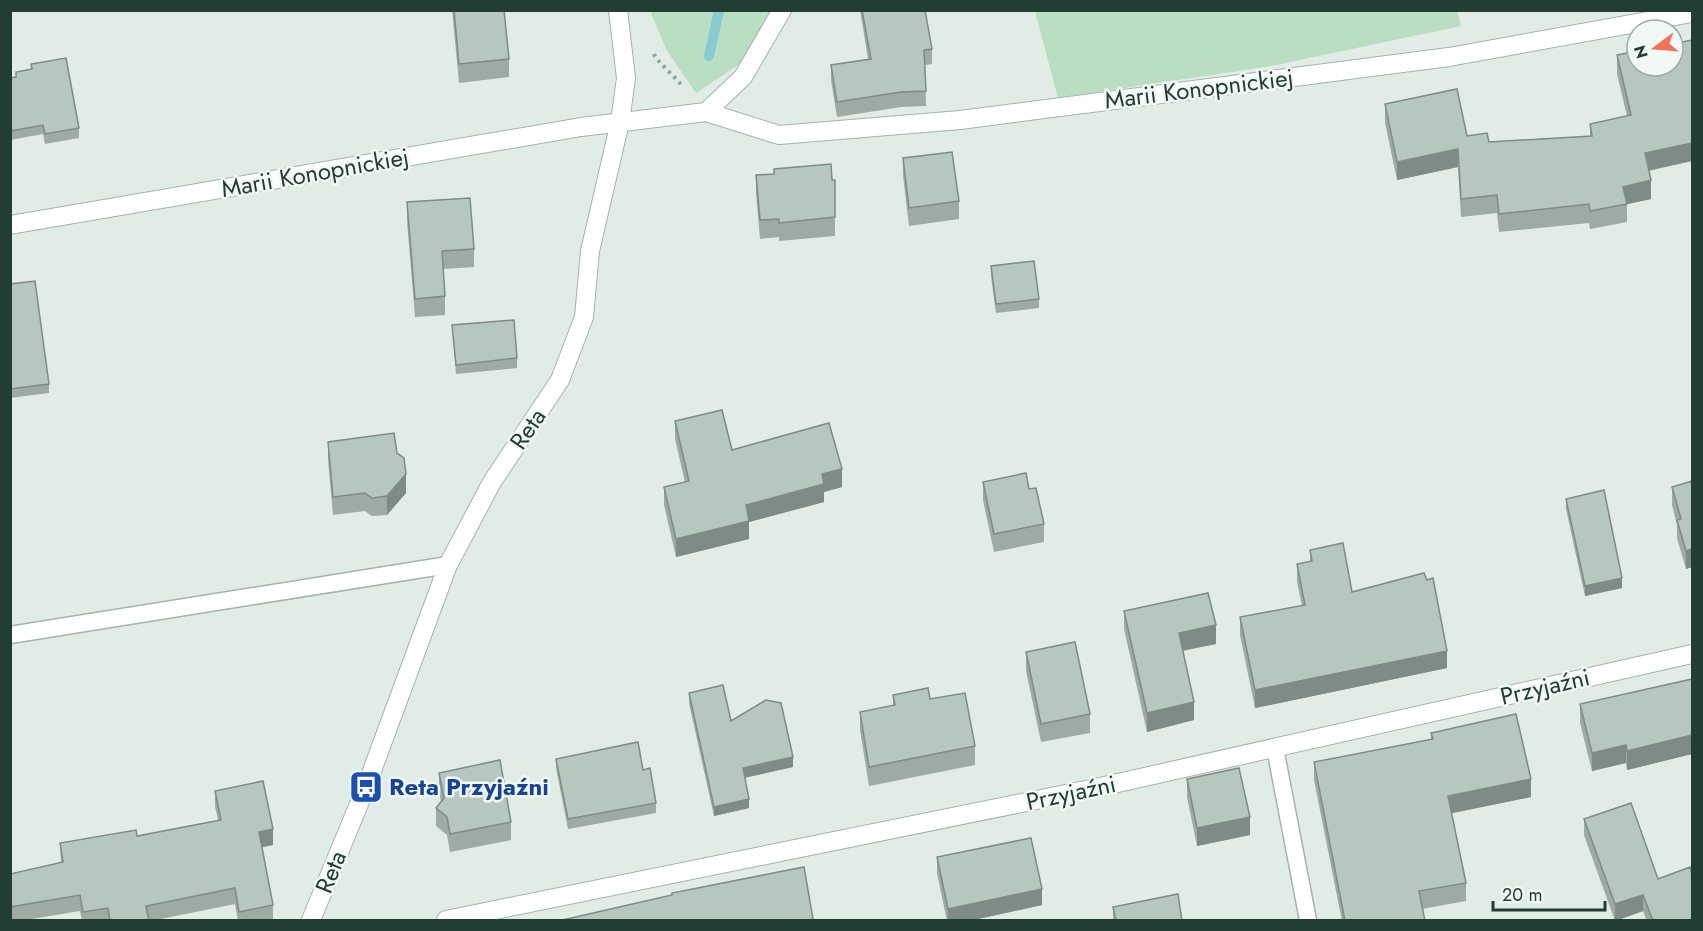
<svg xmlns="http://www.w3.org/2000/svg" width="1703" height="931" font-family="Jost,sans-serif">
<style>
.green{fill:#b9dec1}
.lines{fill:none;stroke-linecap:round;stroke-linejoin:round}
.stream{stroke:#88ccd2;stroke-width:10}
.lane-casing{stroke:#a4b4ad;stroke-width:19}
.street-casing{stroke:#a4b4ad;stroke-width:20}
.path{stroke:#81b09e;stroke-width:4;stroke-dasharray:3 4.5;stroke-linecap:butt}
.lane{stroke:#fff;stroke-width:16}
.street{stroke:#fff;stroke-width:18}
.wall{fill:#9daba4}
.shaded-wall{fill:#7f8b86}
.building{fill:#b6c7bf;stroke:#7f8b86;stroke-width:1.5}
.labels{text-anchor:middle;stroke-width:5;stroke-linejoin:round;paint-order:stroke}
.street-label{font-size:24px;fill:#213d34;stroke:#f2f8f5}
.transit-label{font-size:24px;font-weight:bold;fill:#164399;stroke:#f2f8f5;text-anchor:start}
</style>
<rect width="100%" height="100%" fill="#e1ece6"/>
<path class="green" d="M1457,10L1461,26L1271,66L1058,98L1035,11Z
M650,11H771L741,63L696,93L667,51Z"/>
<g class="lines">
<path class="stream" d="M709,56L719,10"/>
<defs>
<path id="lane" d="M10,635L448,565
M1275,748L1308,920"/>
<path id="street" d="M706,112L779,135L960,120L1449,57L1692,13
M10,225L581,127L706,112L743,77L782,10
M311,920L366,787L448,565L492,482L560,380L584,317L590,251L620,122L626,78L618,10
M446,920L1100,787L1692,654"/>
</defs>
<use href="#lane" class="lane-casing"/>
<use href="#street" class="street-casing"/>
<path class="path" d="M654,54C657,62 675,76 682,86"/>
<use href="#lane" class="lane"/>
<use href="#street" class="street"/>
</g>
<path class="wall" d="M452,10H504L509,59V77L459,83Z
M860,10H925L932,49V64L925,65L926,106L901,107L837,117L831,80V65L868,59Z
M1692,40V161L1649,171L1651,199L1627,204V222L1590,229L1589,223L1499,232L1497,213L1461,217L1458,167L1397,180L1385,123V104L1467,136L1489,142L1590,136V124L1627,116L1617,74V55Z
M31,64L79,128V138L45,144L43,134L10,140V78L16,77V72L31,69Z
M903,158L959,201V219L909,226L903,176Z
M756,175L835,180V236L779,241V237L760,239L756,193Z
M407,202L474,249V267L443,269L445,296V315L415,317L407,221Z
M991,266L1039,299V308L996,313L991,276Z
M10,284L49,384V393L10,398Z
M452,325L517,358V368L456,374Z
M675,421L732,450L842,487L824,492V502L749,522V539L676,557L664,505V487L685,482L675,439Z
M328,442L397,453L406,493L387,515L372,516L365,511L333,515L328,460Z
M1692,481V567L1686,569L1677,538V525L1672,505V487Z
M983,482L1029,489L1044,524V542L994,552L983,500Z
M1566,499L1622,588L1585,596L1566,509Z
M1310,550L1352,592L1447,668L1255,708L1240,635V617L1302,606L1297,582V564L1310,562Z
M1124,611L1216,644L1183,651L1194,720L1147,732L1124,629Z
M1026,652L1090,714V733L1041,742L1026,671Z
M1692,679V754L1627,770L1626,763L1592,771L1580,723V704Z
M689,693L731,721L793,767L744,778L749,808L714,816L689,703Z
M893,695L930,699L975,746V765L869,786L860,730V712L893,706Z
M1431,733L1531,797L1452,813L1466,883V901L1422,909L1425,921H1342L1314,780V762L1431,739Z
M556,759L643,770L656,803V813L568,829L556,768Z
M439,773L511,822V840L450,852L447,835L436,826V808L441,802L439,791Z
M1187,779L1250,835L1197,846L1187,797Z
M215,791L273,845L262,847L273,905V920L238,921L235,904L151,921H82L80,911L20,921H10V874L61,863L60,843L137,836L218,820L215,806Z
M1584,819L1658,879L1692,921H1647L1643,911L1615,921L1584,835Z
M937,857L1042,905L969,921H947L937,873Z
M1113,907L1182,921H1113Z"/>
<path class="shaded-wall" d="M1692,143V161L1645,171V153Z
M1458,149V167L1397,180V162Z
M1651,180V199L1623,205V187Z
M842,469V487L824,492V502L749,522V539L676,557V539L746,505L822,474Z
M406,474V493L387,515V496Z
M1692,549V567L1686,569V551Z
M1622,578V588L1585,596V586Z
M1216,625V644L1179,651V633Z
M1447,651V668L1255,708V690Z
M1194,702V720L1147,732V713Z
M1692,735V754L1627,770V751Z
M1626,745V763L1592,771V753Z
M793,757V767L743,778V768Z
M1531,779V797L1448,814V796Z
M749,799V808L714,816V807Z
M1250,817V835L1197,846V828Z
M273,829V845L259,848V832Z
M1042,889V905L969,921H948V909Z
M1643,895V911L1615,921V904Z"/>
<path class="building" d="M454,10H504L509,59L459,64Z
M862,10H925L932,49L924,50L926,91L901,92L837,102L831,65L871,59Z
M1692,40V143L1645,153L1651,180L1623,187L1627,204L1590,211L1589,204L1499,214L1497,195L1461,199L1458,149L1397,162L1385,104L1457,89L1467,136L1487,133L1489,142L1592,136L1590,124L1631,115L1617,55L1637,51V66H1673V44Z
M66,58L79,128L45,134L43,125L10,131V78L16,77V72L32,69L31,64Z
M952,152L959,201L909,208L903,158Z
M831,164L832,180H835V217L779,223V219L760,220L756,175L774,174V169Z
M470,198L474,249L442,251L445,296L415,299L407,202Z
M1034,261L1039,299L996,304L991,266Z
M35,281L49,384L10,389V284Z
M514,320L517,358L456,365L452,325Z
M722,410L732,450L829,423L842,469L822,474L824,484L746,505L749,521L676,539L664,487L689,481L675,421Z
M394,433L397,453L404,458L406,474L387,496L372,498L365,493L333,497L328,442Z
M1026,473L1029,489L1036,488L1044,524L994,534L983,482Z
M1692,481V549L1686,551L1677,520L1681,519L1672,487Z
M1604,490L1622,578L1585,586L1566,499Z
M1343,543L1352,592L1424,573L1427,580L1433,578L1447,651L1255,690L1240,617L1305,605L1297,564L1312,561L1310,550Z
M1208,593L1216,625L1179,633L1194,702L1147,713L1124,611Z
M1075,642L1090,714L1041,724L1026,652Z
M1692,679V735L1627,751L1626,745L1592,753L1580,704Z
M723,685L731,721L766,700L781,703L793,757L743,768L749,799L714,807L689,693Z
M928,688L930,699L965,693L975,746L869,767L860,712L895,705L893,695Z
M1516,714L1531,779L1448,796L1466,883L1419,891L1425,921H1345L1314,762L1433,739L1431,733Z
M638,742L643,770L650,768L656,803L568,819L556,759Z
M500,760L511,822L450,834L447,817L436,808L444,798L439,773Z
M1239,768L1250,817L1197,828L1187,779Z
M263,781L273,829L259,832L273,905L239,912L235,888L146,906L149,921H110L108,908L83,912L80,895L10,907V874L63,862L60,843L136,830L137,836L221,820L215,791Z
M1631,803L1658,879L1690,867L1692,874V921H1653L1643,895L1615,904L1584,819Z
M1031,838L1042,889L948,909L937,857Z
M804,867L813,919L806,921H558L672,895V893Z
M1178,894L1182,921H1116L1113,907Z"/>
<defs>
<symbol id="bus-square" viewBox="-11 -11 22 22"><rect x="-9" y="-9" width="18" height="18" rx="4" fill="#1a4fb4" stroke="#f2f8f5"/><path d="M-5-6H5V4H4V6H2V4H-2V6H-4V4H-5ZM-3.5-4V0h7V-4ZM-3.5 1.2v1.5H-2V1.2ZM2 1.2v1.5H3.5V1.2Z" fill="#fff"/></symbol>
</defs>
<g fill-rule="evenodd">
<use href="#bus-square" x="347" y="768" width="38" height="38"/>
</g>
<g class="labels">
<g class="street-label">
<text transform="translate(1199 89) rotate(-7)" y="8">Marii Konopnickiej</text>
<text transform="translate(315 173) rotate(-10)" y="8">Marii Konopnickiej</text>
<text transform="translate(528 429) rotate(-56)" y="8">Reta</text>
<text transform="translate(1545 687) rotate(-13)" y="8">Przyjaźni</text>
<text transform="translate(1071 793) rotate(-12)" y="8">Przyjaźni</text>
<text transform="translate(331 872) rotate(-68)" y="8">Reta</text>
</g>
<g class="transit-label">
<text x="389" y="795">Reta Przyjaźni</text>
</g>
</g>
<rect width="1703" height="931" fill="none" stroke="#213d34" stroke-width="24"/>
<g transform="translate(1655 48) rotate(254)"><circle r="28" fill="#f2f8f5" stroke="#9eada8" stroke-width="1.5"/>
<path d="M0-4.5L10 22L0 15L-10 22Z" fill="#f47357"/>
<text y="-9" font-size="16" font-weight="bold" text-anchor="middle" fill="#213d34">N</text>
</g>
<path d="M1493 901v9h112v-9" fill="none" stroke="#213d34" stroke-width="3"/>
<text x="1502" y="901" font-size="18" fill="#213d34" stroke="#f2f8f5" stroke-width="4.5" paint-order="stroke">20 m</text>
</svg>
